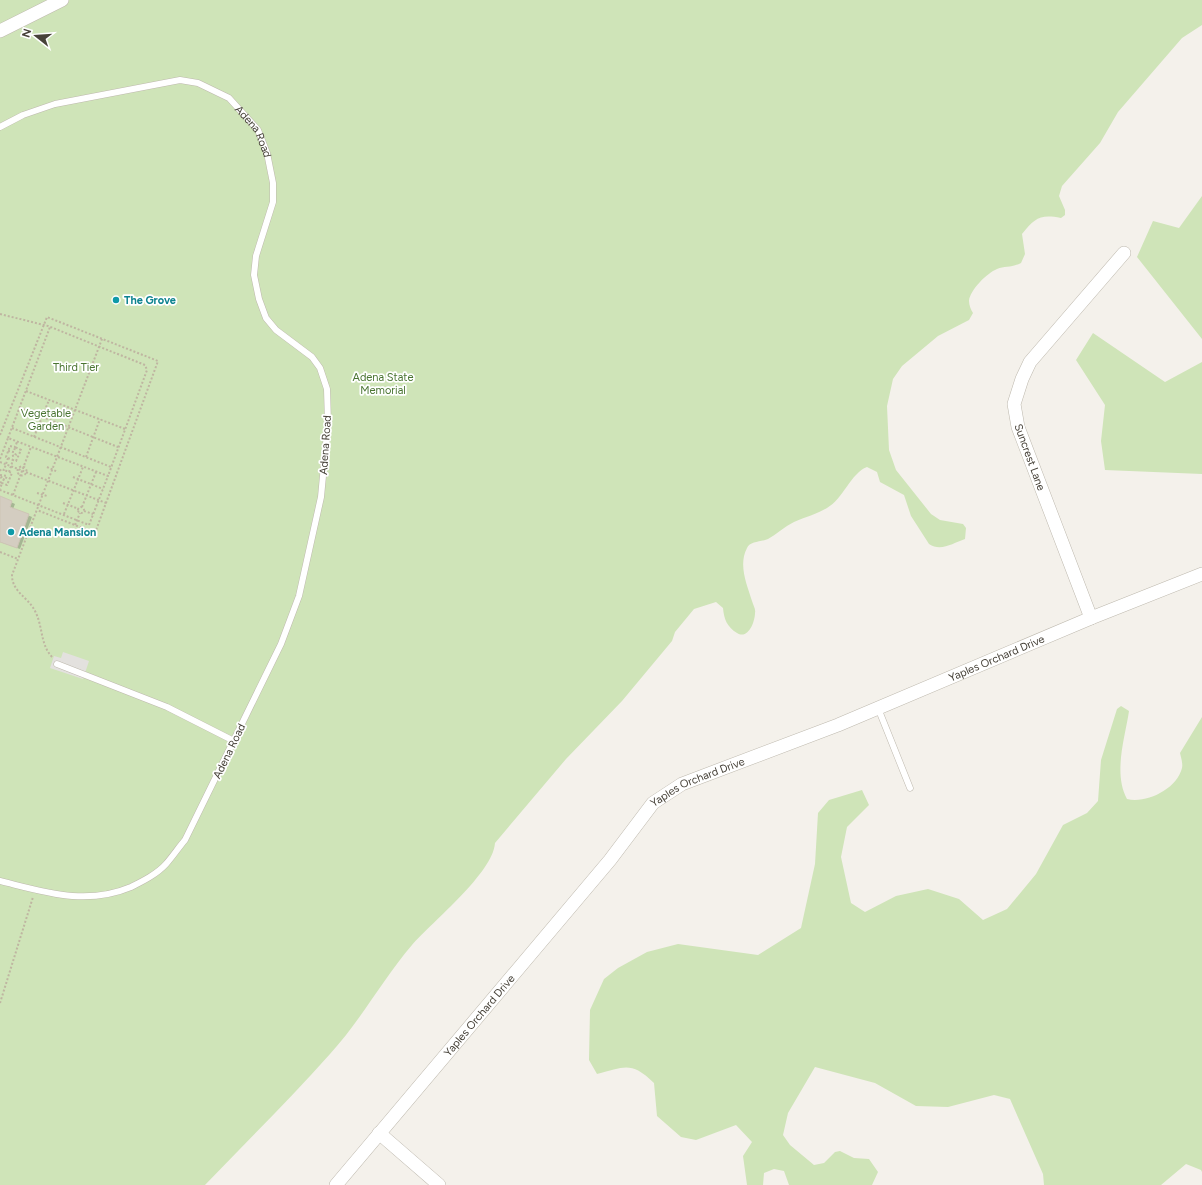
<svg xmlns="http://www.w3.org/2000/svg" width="1202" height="1185" font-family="Figtree,sans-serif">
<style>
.green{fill:#cfe4b8}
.parking{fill:#e3e1de}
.shadow{fill:#0003}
.building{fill:#d4cdc1;stroke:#cec5b5}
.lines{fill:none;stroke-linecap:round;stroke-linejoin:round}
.service-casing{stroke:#beb9ae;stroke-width:7}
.minor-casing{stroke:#beb9ae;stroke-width:14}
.path{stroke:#bfb5a1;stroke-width:2;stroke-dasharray:2 2;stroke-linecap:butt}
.service{stroke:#fff;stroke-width:6}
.minor{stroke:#fff;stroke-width:13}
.culture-dot{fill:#0f9aa8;stroke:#fff;stroke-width:1.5}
.labels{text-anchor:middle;stroke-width:3.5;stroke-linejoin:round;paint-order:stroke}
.street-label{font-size:11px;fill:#474239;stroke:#fff}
.culture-label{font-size:11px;font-weight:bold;fill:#0d838f;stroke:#fff;text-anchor:start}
.park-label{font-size:11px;fill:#497431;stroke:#fff}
</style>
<rect width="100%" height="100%" fill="#f4f1eb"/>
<path class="green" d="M0,0H1202V25L1182,38L1118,112L1100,143L1062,186L1059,196L1065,210V215L1061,218C1040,214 1035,218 1022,234L1025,254L1021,263C1011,268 1005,266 997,269C987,273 970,290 969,301C969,305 971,310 973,313L969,320L938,336L902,366L893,379L887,406L889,450L896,470L931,514L940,520L963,524L966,528L965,539C953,543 941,552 929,544L911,516L904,495L880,482L877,472L867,467C851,473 843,499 827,508C817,514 805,517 794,522C784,527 777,534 768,539C761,542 750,541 747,548C738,565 747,585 752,601C753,605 756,609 755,613C755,622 748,640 737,633C727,627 724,619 723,608L716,602L694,609L675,632L672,641L622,701L566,759L495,843C493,873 433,921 412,945C383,979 361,1020 330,1054C290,1099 247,1141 205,1185H0Z
M1202,196V339L1137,257L1153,221L1179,228Z
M1093,333L1165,382L1202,362V474L1105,470L1101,441L1105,405L1076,360Z
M1121,706L1129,711C1125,738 1113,773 1127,799C1146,804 1177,789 1182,768C1183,764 1181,757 1180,753L1202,717V1172L1201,1170L1186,1164L1161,1185H1044L1043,1174L1010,1099L994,1095L948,1107L916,1106L875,1083L815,1067L788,1113L783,1135L790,1145L814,1165L824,1163L835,1152L840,1151L854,1158L869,1159L878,1172L872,1185H789L784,1171L774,1169L764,1173L763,1185H747L743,1156L752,1142L736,1125L696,1140L681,1137L657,1116L654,1083C631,1061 625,1067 597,1074L589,1060L590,1010L604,979L618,968L647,952L678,944L758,955L801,928L815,864L818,813L829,800L862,790L869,805L847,827L841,857L851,903L865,912L896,896L928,889L959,899L983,920L1007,909L1036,874L1063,825L1087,813L1098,801L1101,760L1117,709Z"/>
<path class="parking" d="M63,652L89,661L83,679L50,668L54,656L61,658Z"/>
<path class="shadow" d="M0,497L15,504L13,509L32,517L20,549L0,542Z"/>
<path class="building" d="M0,496L12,501L10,507L29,514L17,548L0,542Z"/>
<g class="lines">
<defs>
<g id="service">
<path id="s1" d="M0,127L23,115L55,104L180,80L198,83L229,98L258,130L267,153L273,183V202L256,256L254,275L259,299L266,318L276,330L312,357L320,368L327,389L328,423L321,497L299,596L281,644L185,840C179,847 173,856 166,864C157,874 143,881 131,887C86,906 45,892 0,881"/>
<path d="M57,664L167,707L234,741"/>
<path d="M878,708L910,788"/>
</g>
<g id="minor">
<path d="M0,31L62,0"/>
<path d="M1091,618L1018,427L1014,404L1022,379L1030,362L1124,253"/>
<path d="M379,1133L439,1185"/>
<path id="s2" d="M336,1185L610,860L653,803L682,784L838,725L1091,618L1202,574"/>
</g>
</defs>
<use href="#service" class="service-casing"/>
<use href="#minor" class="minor-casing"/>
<path class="path" d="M0,314L48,326L145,365L147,370L108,476
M26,391L125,429
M20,408L118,447
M12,428L111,467
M0,435L47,317L158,361L95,533L37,510
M34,437L49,400
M8,438L50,327
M8,451L14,452L15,447L21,450L16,461L13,460
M12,456L16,455L14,452
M86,457L100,419
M8,458L13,460L9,472
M0,459L8,438L108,476L89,525L0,490
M0,462L106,503
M17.5 471a4.5 4.5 0 1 1 9 0a4.5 4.5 0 1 1-9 0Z
M47,467L58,472
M0,471L1,469L4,470L8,458L6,457L10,446L15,447L17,442
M0,475L7,476L5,480L1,478L2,476
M73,477L103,489
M4,479L2,483L7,485L12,473L4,470
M0,482L2,483L0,489
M37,493L47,496
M13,495L31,447
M63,503L79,509
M82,507L96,472
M78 510a3 3 0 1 1 6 0a3 3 0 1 1-6 0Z
M84,511L93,514
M64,514L83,467
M75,525L80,513
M0,552L18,559
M52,657C40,644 43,626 35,611C28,597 12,592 12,575L102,339
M0,1003L33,897"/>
<use href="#service" class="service"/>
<use href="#minor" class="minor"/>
</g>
<g class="culture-dot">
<circle cx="116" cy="300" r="4"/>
<circle cx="11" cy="532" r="4"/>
</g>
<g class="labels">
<g class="street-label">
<text dy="4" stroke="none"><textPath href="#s1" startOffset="282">Adena Road</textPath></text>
<text transform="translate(325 445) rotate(-86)" y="4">Adena Road</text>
<text transform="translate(1030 457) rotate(70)" y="4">Suncrest Lane</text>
<text dy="4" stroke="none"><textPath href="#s2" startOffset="870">Yaples Orchard Drive</textPath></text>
<text transform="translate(229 751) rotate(-64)" y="4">Adena Road</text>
<text dy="4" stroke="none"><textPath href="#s2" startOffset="546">Yaples Orchard Drive</textPath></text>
<text dy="4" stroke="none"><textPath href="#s2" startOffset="222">Yaples Orchard Drive</textPath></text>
</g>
<g class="culture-label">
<text x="124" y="304">The Grove</text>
<text x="19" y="536">Adena Mansion</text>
</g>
<g class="park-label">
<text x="76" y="371">Third Tier</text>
<text x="383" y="381">Adena State<tspan x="383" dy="13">Memorial</tspan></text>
<text x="46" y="417">Vegetable<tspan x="46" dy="13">Garden</tspan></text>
</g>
</g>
<g transform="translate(36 36) rotate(287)" stroke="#ffffff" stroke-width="3" paint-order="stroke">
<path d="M0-3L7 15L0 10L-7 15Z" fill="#474239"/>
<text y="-6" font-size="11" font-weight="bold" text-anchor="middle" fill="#474239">N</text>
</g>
</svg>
